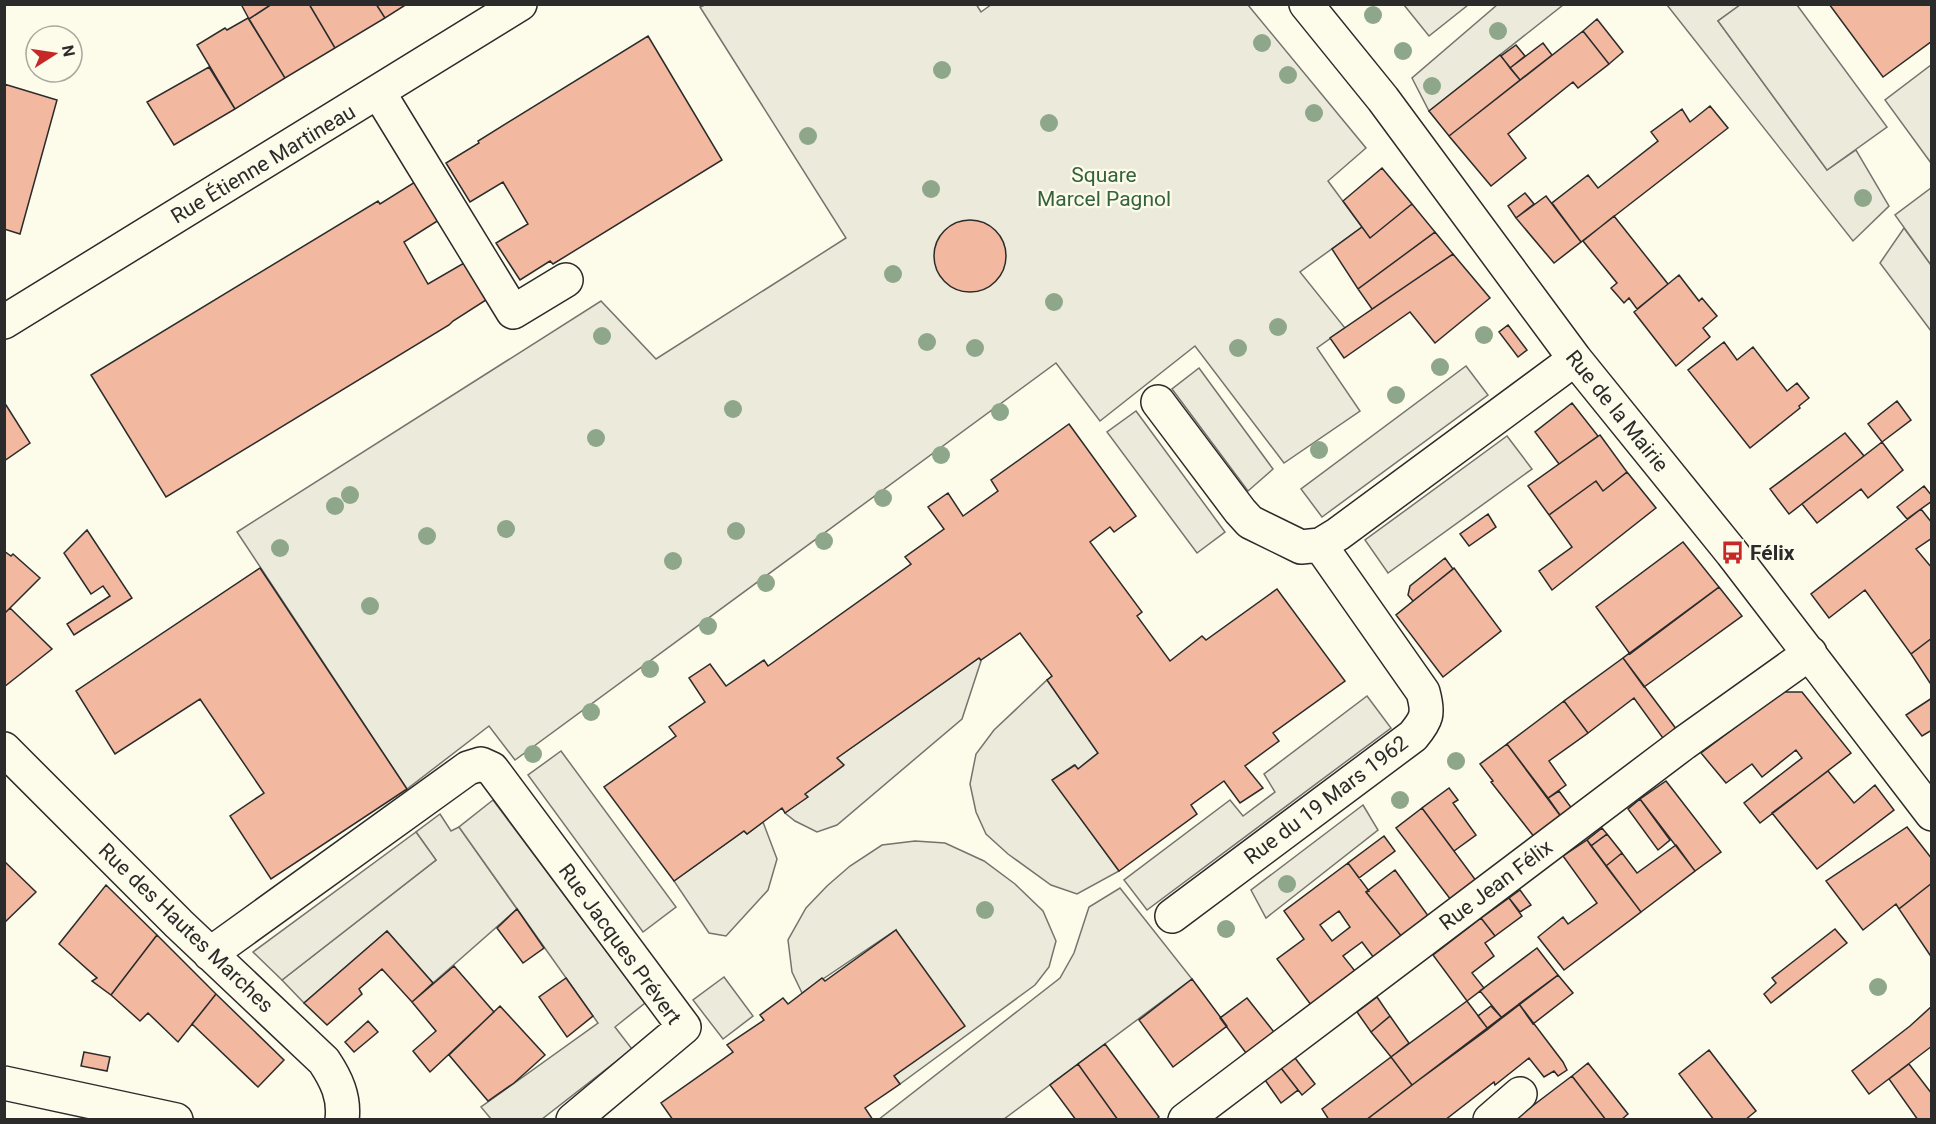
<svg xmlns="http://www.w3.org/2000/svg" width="1936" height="1124" font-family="Roboto,sans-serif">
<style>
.green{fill:#ecebdb;stroke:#74746e;stroke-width:1.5}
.parking{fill:#eceadb;stroke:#74746e;stroke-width:1.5}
.building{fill:#f2b8a0;stroke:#2b2b2b;stroke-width:1.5;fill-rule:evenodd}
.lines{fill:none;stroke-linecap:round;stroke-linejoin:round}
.minor-casing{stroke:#2b2b2b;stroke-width:36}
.minor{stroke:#fdfbea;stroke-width:33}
.tree{fill:#8ea78a}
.labels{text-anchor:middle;stroke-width:4.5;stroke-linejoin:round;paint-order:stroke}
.street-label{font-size:21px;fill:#2b2b2b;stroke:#fdfbea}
.park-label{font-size:21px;fill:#34623c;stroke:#fdfbea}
.poi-label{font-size:21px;font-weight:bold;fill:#2b2b2b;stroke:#fdfbea;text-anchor:start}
</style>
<rect width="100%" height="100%" fill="#fdfbea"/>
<path class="green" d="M976,4L981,12L992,4L1248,5L1366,148L1328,181L1362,227L1300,272L1345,328L1317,348L1360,411L1284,463L1195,346L1100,421L1056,363L515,760L489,726L407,789L237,532L601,301L656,359L846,238L700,7L705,5Z
M1404,5H1468L1429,36Z
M1497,5H1563L1429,111L1412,78Z
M1667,5H1740L1718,21L1827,170L1856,150L1889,206L1853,241Z
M1904,228L1931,265V331L1880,263Z
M979,658L981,661L962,719L837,825L817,832L795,821L785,813L807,797L805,794L843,766L837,758Z
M1047,680L1098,753L1078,769L1074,765L1053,780L1119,871L1077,894L1051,885L1008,854L986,834L976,812L970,784L976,754L994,730Z
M440,814L451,831L459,827L517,909L433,983L387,931L304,1003L282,980L436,860L416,832Z
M763,822L777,859L768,890L726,936L709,933L674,881L744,831L747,834Z
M915,841L945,843L984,861L1015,884L1043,911L1056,941L1049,967L1035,985L900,1084L894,1076L896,930L802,993L792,972L788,940L806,908L827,886L850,866L882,845Z
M1120,888L1192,979L1004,1119L878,1120L1060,978L1074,953L1089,907Z"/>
<path class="parking" d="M1740,5H1797L1887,127L1827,170L1718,21Z
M1931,65L1932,162L1931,163L1885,100Z
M1931,188V265L1895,215Z
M1466,366L1488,395L1322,517L1301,489Z
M1199,368L1273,469L1248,491L1172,389Z
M1136,411L1225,532L1197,553L1107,432Z
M1507,436L1532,469L1388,573L1365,540Z
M1367,696L1391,728L1147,910L1124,880L1230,800L1243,816L1275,792L1264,774Z
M561,751L676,907L643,932L528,775Z
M493,800L645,1003L615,1027L632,1049L542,1119H491L481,1107L598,1023L459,827Z
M1363,805L1378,830L1266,918L1251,890Z
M416,832L436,860L282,980L253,952Z
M724,977L753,1016L723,1039L693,1000Z"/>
<path class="building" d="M244,4H272L249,19L242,6Z
M272,4H309L335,48L285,78L249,19Z
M309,4H376L385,18L335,48Z
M376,4H407L385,18Z
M1829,4H1932V41L1883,77Z
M248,18L285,78L235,109L197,45L225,28L227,30Z
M1597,19L1623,52L1609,64L1583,31Z
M1583,31L1609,64L1578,88L1573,82L1508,134L1526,158L1491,186L1449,136Z
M648,36L722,160L553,264L550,261L520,280L496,243L528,224L503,182L470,202L446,163L479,143L478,141Z
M1543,43L1552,55L1520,80L1510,68Z
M1516,45L1525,56L1510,68L1501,56Z
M1500,55L1520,80L1449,136L1429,111Z
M209,67L235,109L174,145L147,102Z
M4,84L57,100L20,234L4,229Z
M1710,106L1728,128L1581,242L1552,203L1588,175L1598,188L1658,141L1651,132L1682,109L1690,122Z
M1382,168L1412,204L1370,238L1343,201Z
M415,182L439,220L404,242L428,284L464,263L486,300L453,321L449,325L166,497L91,375L378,201L380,204Z
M1525,193L1534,204L1516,218L1508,206Z
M1546,196L1581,242L1554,263L1516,218Z
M1412,204L1435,232L1358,289L1332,249L1362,227L1370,238Z
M1614,216L1668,284L1637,309L1629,298L1624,303L1611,288L1617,283L1583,241Z
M934 256a36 36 0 1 1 72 0a36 36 0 1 1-72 0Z
M1435,232L1453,254L1372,309L1358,289Z
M1453,254L1490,298L1435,343L1410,312L1344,358L1330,338Z
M1679,275L1699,301L1702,298L1717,316L1703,328L1710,337L1676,366L1634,312Z
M1508,325L1527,350L1518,357L1499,332Z
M1724,342L1737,360L1753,347L1787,391L1797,383L1809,398L1799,406L1800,408L1750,448L1688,370Z
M1897,401L1911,420L1882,442L1868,424Z
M1572,403L1598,436L1559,464L1535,432Z
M6,405L30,443L4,461V406Z
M1069,424L1136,516L1114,532L1110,527L1090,542L1142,612L1137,616L1170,661L1202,636L1206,640L1277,589L1345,681L1273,733L1279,741L1245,766L1263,788L1240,803L1224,781L1191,805L1197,814L1119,871L1052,780L1075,765L1078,769L1098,753L1047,680L1052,676L1020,633L981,660L979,658L837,758L844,765L805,794L808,797L785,813L782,808L747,834L744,831L674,881L604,787L676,736L669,727L705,702L689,678L710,664L726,686L764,660L768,666L911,564L905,557L944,529L928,507L948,493L963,516L998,491L991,480Z
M1845,433L1864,456L1789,514L1770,489Z
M1600,435L1627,472L1603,491L1596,481L1549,515L1528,486Z
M1882,442L1903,470L1868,498L1861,489L1817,523L1802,504Z
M1627,472L1656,508L1552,590L1539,571L1572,547L1549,515L1596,481L1603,491Z
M1924,486L1932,496V501L1907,519L1897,507Z
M1921,509L1932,523V538L1916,549L1932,568V638L1911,654L1865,590L1829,618L1811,594Z
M1488,514L1496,527L1469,546L1460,534Z
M87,530L132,598L74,635L67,624L110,596L103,586L91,594L64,553Z
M1683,542L1719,587L1630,654L1596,607Z
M4,551L11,556L13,554L40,578L4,614Z
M1445,558L1453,569L1413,601L1408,595L1410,586Z
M260,568L407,789L271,879L230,816L264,793L200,699L115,754L76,691Z
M1454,568L1501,631L1443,677L1396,615Z
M1719,587L1742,616L1644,687L1623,658Z
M10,608L52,649L4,687V614Z
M1932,638V686L1911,654Z
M1623,658L1677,730L1665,741L1634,698L1588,733L1564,701Z
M1782,692H1802L1851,753L1760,823L1744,803L1802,758L1796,750L1762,777L1752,764L1726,783L1701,753Z
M1932,698V730L1922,736L1906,715Z
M1564,701L1588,733L1549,761L1566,785L1548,798L1507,744Z
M1507,744L1562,818L1535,838L1491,782L1493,781L1480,764Z
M1828,771L1854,803L1875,785L1894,810L1817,869L1772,813Z
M1666,781L1721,852L1695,871L1640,799Z
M1449,788L1458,800L1453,803L1476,835L1454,851L1422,808Z
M1559,791L1573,810L1562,818L1548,798Z
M1640,799L1670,840L1658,850L1628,809Z
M1422,808L1477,882L1451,900L1396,828Z
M1907,827L1932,859V883L1899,909L1896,904L1863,930L1826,881Z
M1602,828L1607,834L1591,846L1587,840Z
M1607,834L1622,853L1606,866L1591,846Z
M1384,836L1395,851L1359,878L1348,863Z
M1587,840L1641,912L1564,970L1538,937L1563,917L1568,924L1597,903L1563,856Z
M1676,845L1695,871L1641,912L1606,866L1622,853L1637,873Z
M4,861L36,892L4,923Z
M1348,863L1369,891L1366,892L1402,937L1374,958L1362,942L1343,956L1355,971L1311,1005L1277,959L1304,939L1284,911ZM1339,911L1350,927L1332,941L1320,925Z
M1395,870L1429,917L1402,937L1366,892Z
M1932,883V958L1899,909Z
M106,885L157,935L111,995L92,981L97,978L59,944Z
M1520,890L1531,905L1520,912L1509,898Z
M1509,898L1522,916L1495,936L1481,918Z
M517,909L544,948L523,963L497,928Z
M1481,918L1495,936L1485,943L1494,956L1472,973L1484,988L1467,1001L1433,955Z
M1835,929L1847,943L1771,1003L1764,994L1776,983L1772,978Z
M896,930L965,1026L894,1076L900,1084L865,1108L873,1120H673L661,1103L733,1052L727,1045L764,1020L760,1015L783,998L788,1004L822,978L825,981Z
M387,931L433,983L412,1002L382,969L359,989L362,994L327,1025L304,1003Z
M157,935L216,994L178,1042L148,1013L140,1021L111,995Z
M1537,948L1558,975L1502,1018L1480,991Z
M454,966L494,1012L430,1072L413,1051L436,1031L412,1002Z
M1558,975L1573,993L1533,1024L1519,1004Z
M566,978L593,1016L567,1037L539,997Z
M1192,979L1227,1026L1173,1067L1139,1020Z
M216,994L284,1060L258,1087L192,1024Z
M1377,997L1390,1016L1371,1032L1357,1012Z
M1247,998L1274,1032L1246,1053L1220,1018Z
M1467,1001L1488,1029L1412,1085L1391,1057Z
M1519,1004L1563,1062L1567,1070L1558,1076L1554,1071L1544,1077L1529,1058L1495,1085L1494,1082L1445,1120H1366Z
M500,1006L545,1055L514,1083L488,1101L449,1055Z
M1491,1006L1502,1018L1488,1029L1478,1016Z
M1932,1006V1046L1869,1094L1852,1071L1910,1026Z
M1390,1016L1409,1043L1391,1057L1371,1032Z
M368,1021L378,1032L354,1052L345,1042Z
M1105,1044L1159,1117L1156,1120H1118L1078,1064Z
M1709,1050L1756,1111L1745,1120H1714L1679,1074Z
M84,1052L110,1057L107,1071L81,1066Z
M1391,1057L1412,1085L1366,1120H1329L1322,1109Z
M1295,1058L1315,1084L1302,1095L1281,1068Z
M1588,1063L1628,1114L1621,1120H1606L1572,1076Z
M1078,1064L1118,1120H1076L1050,1085Z
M1909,1064L1932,1094V1120H1918L1889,1079Z
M1281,1068L1298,1090L1281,1103L1265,1080Z
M1572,1076L1606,1120H1514L1564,1082Z"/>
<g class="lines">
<defs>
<path id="minor" d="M1306,4L1383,99L1575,359L1732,553L1932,814
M379,93L513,312L566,280
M4,322L520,4
M1158,402L1240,511L1250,522L1301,547L1320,545L1338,534L1575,359
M4,749L179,924L324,1061C336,1079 345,1097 342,1120
M1172,916L1413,736C1427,719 1429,714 1423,692L1320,545
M210,954L468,768L481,764L492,769L684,1027L573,1120
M4,1083L176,1120
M1185,1120L1684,743L1810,653
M1490,1120L1520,1094"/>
</defs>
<use href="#minor" class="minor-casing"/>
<use href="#minor" class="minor"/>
</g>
<g class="tree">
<circle cx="1373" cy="15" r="9"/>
<circle cx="1498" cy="31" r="9"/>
<circle cx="1262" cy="43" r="9"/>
<circle cx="1403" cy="51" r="9"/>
<circle cx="942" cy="70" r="9"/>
<circle cx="1288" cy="75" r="9"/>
<circle cx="1432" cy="86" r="9"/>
<circle cx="1314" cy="113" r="9"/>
<circle cx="1049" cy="123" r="9"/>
<circle cx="808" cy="136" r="9"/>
<circle cx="931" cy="189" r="9"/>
<circle cx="1863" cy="198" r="9"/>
<circle cx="893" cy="274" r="9"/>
<circle cx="1054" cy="302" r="9"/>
<circle cx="1278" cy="327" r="9"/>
<circle cx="1484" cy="335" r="9"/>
<circle cx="602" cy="336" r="9"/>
<circle cx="927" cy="342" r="9"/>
<circle cx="975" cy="348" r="9"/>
<circle cx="1238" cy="348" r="9"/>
<circle cx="1440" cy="367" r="9"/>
<circle cx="1396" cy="395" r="9"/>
<circle cx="733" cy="409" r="9"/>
<circle cx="1000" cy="412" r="9"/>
<circle cx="596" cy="438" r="9"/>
<circle cx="1319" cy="450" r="9"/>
<circle cx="941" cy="455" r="9"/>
<circle cx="350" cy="495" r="9"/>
<circle cx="883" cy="498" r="9"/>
<circle cx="335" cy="506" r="9"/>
<circle cx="506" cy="529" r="9"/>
<circle cx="736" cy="531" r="9"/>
<circle cx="427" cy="536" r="9"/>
<circle cx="824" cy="541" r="9"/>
<circle cx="280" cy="548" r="9"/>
<circle cx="673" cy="561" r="9"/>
<circle cx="766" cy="583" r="9"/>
<circle cx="370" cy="606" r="9"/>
<circle cx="708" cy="626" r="9"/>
<circle cx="650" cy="669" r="9"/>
<circle cx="591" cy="712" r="9"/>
<circle cx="533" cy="754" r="9"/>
<circle cx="1456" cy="761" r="9"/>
<circle cx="1400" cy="800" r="9"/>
<circle cx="1287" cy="884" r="9"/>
<circle cx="985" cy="910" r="9"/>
<circle cx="1226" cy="929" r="9"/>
<circle cx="1878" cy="987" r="9"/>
</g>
<defs>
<symbol id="bus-bare" viewBox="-9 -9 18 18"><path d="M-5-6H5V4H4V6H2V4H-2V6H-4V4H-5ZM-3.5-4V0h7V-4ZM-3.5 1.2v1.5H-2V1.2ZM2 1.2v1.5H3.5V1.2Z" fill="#c62828" stroke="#fdfbea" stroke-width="2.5" paint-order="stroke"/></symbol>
</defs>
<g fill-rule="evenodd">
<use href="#bus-bare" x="1716" y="536" width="33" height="33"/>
</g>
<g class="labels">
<g class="street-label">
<text transform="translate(263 164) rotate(-31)" y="7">Rue Étienne Martineau</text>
<text transform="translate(1617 411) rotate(51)" y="7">Rue de la Mairie</text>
<text transform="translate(1326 800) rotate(-37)" y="7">Rue du 19 Mars 1962</text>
<text transform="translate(1496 885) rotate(-37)" y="7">Rue Jean Félix</text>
<text transform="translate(186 928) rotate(44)" y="7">Rue des Hautes Marches</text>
<text transform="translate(620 944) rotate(54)" y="7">Rue Jacques Prévert</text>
</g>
<g class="park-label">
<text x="1104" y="182">Square<tspan x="1104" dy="24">Marcel Pagnol</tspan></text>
</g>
<g class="poi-label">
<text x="1750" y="560">Félix</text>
</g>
</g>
<rect width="1936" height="1124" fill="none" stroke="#2b2b2b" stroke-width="12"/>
<g transform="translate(54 54) rotate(78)"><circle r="28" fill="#fdfbea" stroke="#a9a89e" stroke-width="1.5"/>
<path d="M0-4.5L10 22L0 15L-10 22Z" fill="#c62828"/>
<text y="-9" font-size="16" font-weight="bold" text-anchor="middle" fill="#2b2b2b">N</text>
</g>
</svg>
